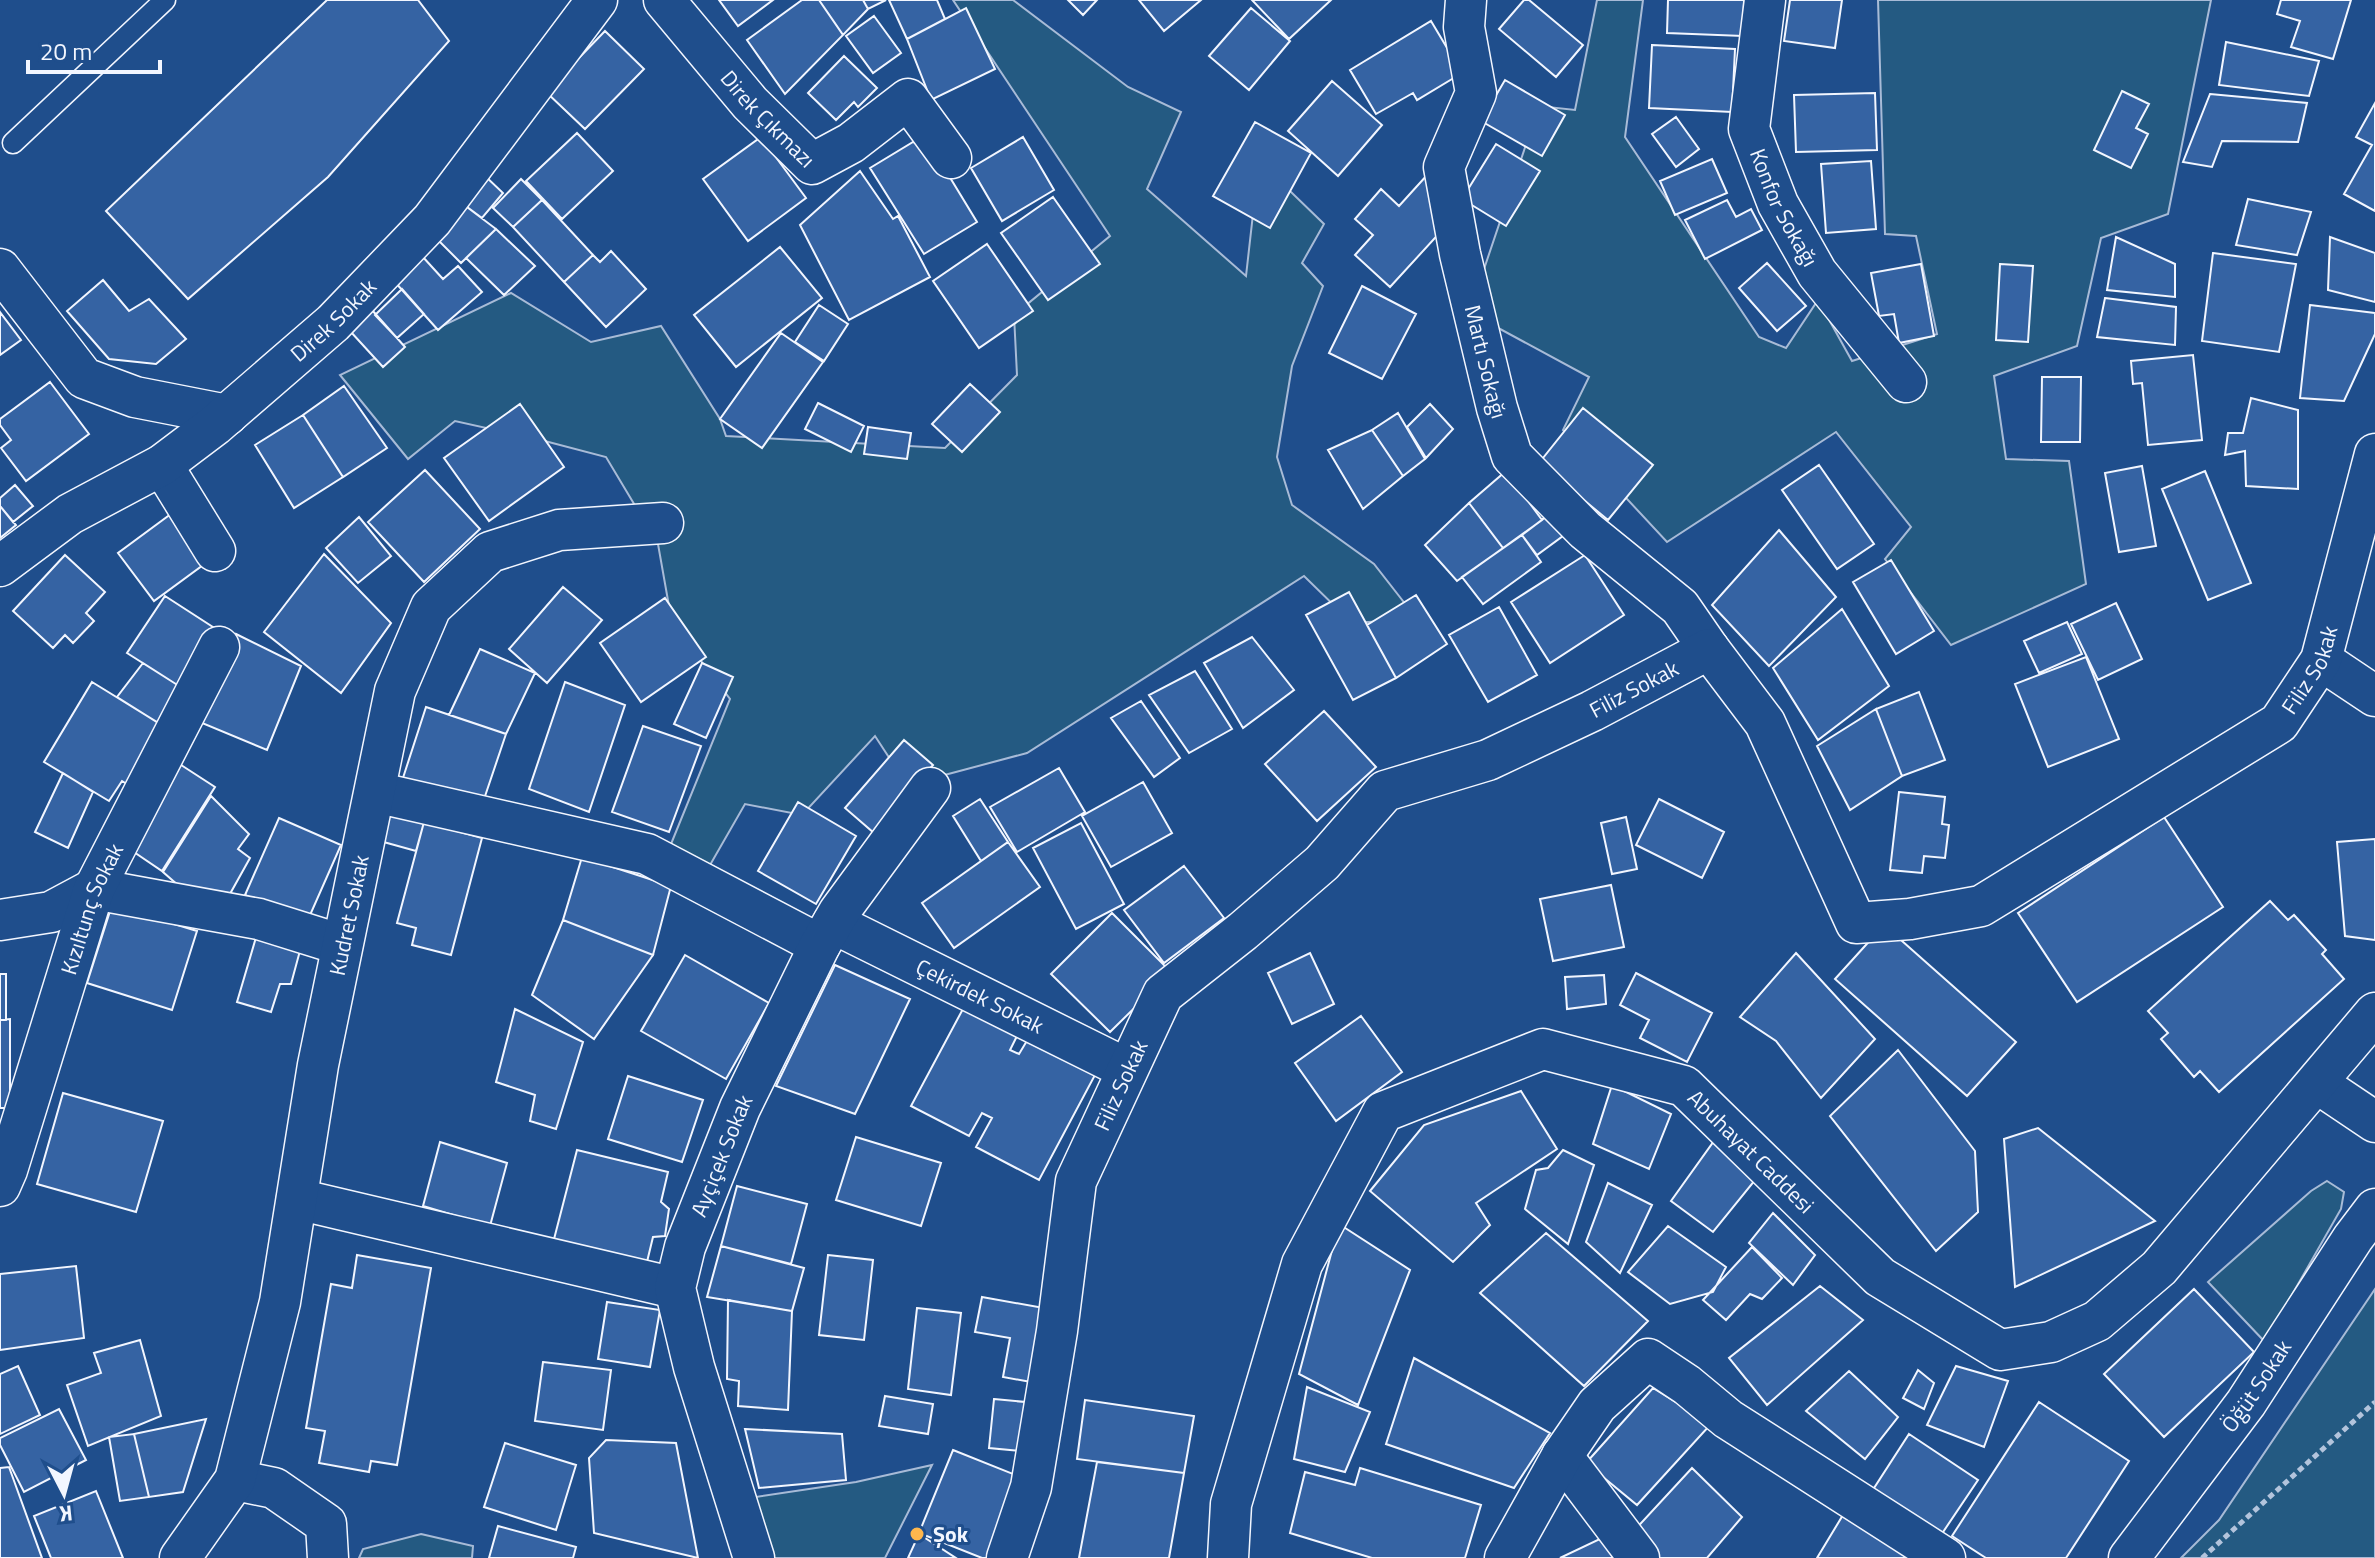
<svg xmlns="http://www.w3.org/2000/svg" width="2375" height="1558" font-family="'Titillium Web',sans-serif">
<style>
.green{fill:#245a82;stroke:#a8bbd7;stroke-width:2}
.building{fill:#3563a3;stroke:#f2f6ff;stroke-width:2}
.lines{fill:none;stroke-linecap:round;stroke-linejoin:round}
.service-casing{stroke:#f2f6ff;stroke-width:23}
.minor-casing{stroke:#f2f6ff;stroke-width:43}
.path{stroke:#b3c4dc;stroke-width:5;stroke-dasharray:6 4;stroke-linecap:butt}
.service{stroke:#1f4e8c;stroke-width:20}
.minor{stroke:#1f4e8c;stroke-width:40}
.poi-dot{fill:#ffb74d;stroke:#1f4e8c;stroke-width:3}
.labels{text-anchor:middle;stroke-width:6;stroke-linejoin:round;paint-order:stroke}
.street-label{font-size:22px;fill:#f2f6ff;stroke:#1f4e8c}
.poi-label{font-size:22px;font-weight:bold;fill:#f2f6ff;stroke:#1f4e8c;text-anchor:start}
</style>
<rect width="100%" height="100%" fill="#1f4e8c"/>
<path class="green" d="M953,0H1013L1128,87L1181,112L1147,189L1246,276L1259,161L1324,224L1302,263L1323,286L1292,366L1277,457L1292,505L1374,564L1417,619L1352,623L1304,576L1027,753L907,785L875,736L802,815L745,804L706,872L671,844L730,699L672,623L658,544L606,457L541,440L455,421L408,459L340,375L511,293L591,342L661,326L720,419L726,436L945,448L1017,375L1014,315L1110,236Z
M1597,0H1643L1625,137L1759,337L1786,348L1818,300L1852,361L1937,334L1916,236L1885,234L1878,0H2211L2168,214L2101,238L2077,346L1994,376L2006,459L2069,461L2086,584L1951,645L1885,559L1911,527L1836,432L1667,542L1563,430L1589,377L1476,316L1445,262L1484,269L1539,106L1575,110Z
M2327,1181L2344,1192L2341,1209L2265,1342L2208,1282L2311,1191Z
M2375,1289V1558H2181L2219,1520Z
M932,1465L885,1558H760L742,1499L856,1482Z
M421,1534L473,1546L472,1558H359L363,1549Z"/>
<path class="building" d="M327,0H418L449,41L328,177L188,299L106,211Z
M719,0H773L738,26Z
M802,0H819L843,35L785,94L747,40Z
M819,0H863L868,9L843,35Z
M863,0H886L868,9Z
M889,0H937L945,19L907,39Z
M1068,0H1097L1083,15Z
M1139,0H1201L1164,31Z
M1252,0H1331L1289,39Z
M1524,0H1529L1583,45L1556,77L1499,29Z
M1668,0H1744L1743,36L1667,33Z
M1790,0H1842L1835,48L1784,41Z
M2281,0H2351L2333,59L2291,47L2300,21L2277,14Z
M966,8L995,69L931,100L907,39Z
M1251,8L1290,41L1249,90L1209,56Z
M874,16L901,53L873,73L846,36Z
M1431,21L1462,73L1417,100L1413,93L1376,114L1350,70Z
M605,31L644,69L585,129L546,92Z
M2226,42L2319,61L2309,96L2219,85Z
M1652,45L1735,49L1732,112L1649,108Z
M844,56L877,88L858,107L854,102L836,120L808,93Z
M1505,80L1565,115L1542,156L1481,121Z
M1332,81L1382,125L1338,176L1288,131Z
M2122,91L2149,104L2136,128L2148,134L2131,168L2094,150Z
M1875,93L1877,150L1796,152L1794,95Z
M2210,94L2307,103L2298,142L2222,141L2212,167L2183,162Z
M2375,103V211L2344,194L2372,145L2356,137Z
M1676,117L1699,149L1676,167L1652,134Z
M1255,122L1311,153L1270,228L1213,196Z
M577,133L613,171L562,219L526,181Z
M761,137L806,198L748,241L703,179Z
M1023,137L1054,190L1002,221L971,168Z
M913,142L929,143L977,222L924,254L870,168Z
M1496,144L1540,171L1506,226L1462,199Z
M1712,159L1727,193L1675,215L1660,181Z
M1871,161L1876,229L1826,233L1821,164Z
M860,171L893,219L898,216L930,277L849,320L800,225Z
M483,174L503,193L482,218L459,201Z
M1428,174L1445,227L1390,287L1355,255L1373,235L1355,219L1381,189L1399,206Z
M521,179L542,200L513,227L493,208Z
M1053,197L1100,264L1048,300L1001,233Z
M2248,199L2311,212L2297,255L2236,245Z
M542,200L593,255L564,282L513,227Z
M1727,200L1736,217L1751,209L1762,230L1705,259L1685,220Z
M459,201L496,229L461,263L429,231Z
M496,229L535,266L504,295L466,258Z
M2116,237L2175,264V297L2107,290Z
M2330,237L2375,253V302L2328,290Z
M987,244L1033,311L979,348L933,281Z
M780,247L822,298L736,367L694,315Z
M611,251L646,289L606,327L564,282L593,255L600,262Z
M2213,253L2296,264L2279,352L2202,341Z
M422,256L443,279L458,266L482,292L438,330L394,281Z
M1767,263L1806,306L1777,331L1739,288Z
M1921,264L1934,336L1899,343L1894,314L1879,316L1871,273Z
M2000,264L2033,266L2028,342L1996,340Z
M103,280L129,311L149,299L186,339L156,364L109,359L67,311Z
M1362,286L1416,314L1382,379L1329,353Z
M402,289L424,314L397,338L375,315Z
M2105,298L2176,307L2175,345L2097,337Z
M819,305L848,324L824,361L795,342Z
M2310,305L2375,313V334L2344,401L2300,398Z
M372,310L405,347L383,367L350,331Z
M0,312L21,340L0,355Z
M781,333L823,362L762,448L720,419Z
M2193,355L2202,440L2148,445L2142,383L2133,384L2131,361Z
M2042,377H2081L2080,442H2041Z
M50,382L89,434L26,481L1,448L11,440L0,425V419Z
M970,384L1000,412L962,452L932,424Z
M344,386L387,448L343,477L303,415Z
M2251,398L2298,410V489L2246,486L2245,451L2225,455L2228,433H2243Z
M818,403L864,426L851,452L805,429Z
M520,404L564,467L489,521L444,458Z
M1430,404L1453,429L1426,458L1407,427Z
M1583,408L1653,465L1608,520L1539,463Z
M1398,413L1425,459L1403,476L1372,430Z
M303,415L343,477L294,508L255,445Z
M868,427L911,433L907,459L864,454Z
M1372,430L1403,476L1363,509L1328,450Z
M1819,465L1874,544L1837,569L1782,490Z
M2142,466L2156,546L2119,552L2105,473Z
M425,470L480,529L424,582L368,522Z
M1506,471L1542,520L1503,548L1469,503Z
M2205,471L2251,583L2208,600L2162,489Z
M15,485L33,506L13,522L0,506V498Z
M1469,503L1503,548L1457,581L1425,545Z
M0,506L16,525L0,538Z
M179,508L214,557L154,601L118,553Z
M1551,513L1567,533L1537,555L1522,535Z
M359,517L391,556L358,583L326,548Z
M1779,530L1836,597L1769,666L1712,605Z
M1522,535L1541,562L1483,604L1462,577Z
M324,554L391,623L341,693L264,632Z
M65,555L105,592L86,613L94,621L73,643L65,635L53,648L13,611Z
M1585,555L1624,615L1550,663L1511,602Z
M1891,560L1934,631L1896,654L1853,582Z
M563,587L602,620L547,683L509,649Z
M1349,592L1396,678L1353,700L1306,615Z
M1416,595L1447,644L1396,678L1367,625Z
M165,596L216,629L179,686L127,653Z
M665,598L706,657L641,702L600,643Z
M2116,603L2142,659L2098,680L2071,624Z
M1499,607L1537,675L1488,702L1449,635Z
M1842,609L1889,686L1818,740L1773,668Z
M2067,622L2082,654L2039,673L2024,641Z
M236,634L301,666L267,750L202,723Z
M1252,637L1294,690L1243,728L1204,663Z
M480,649L535,673L506,734L449,715Z
M2086,657L2119,739L2048,767L2015,684Z
M143,663L179,686L160,724L117,697Z
M702,663L733,677L706,738L674,724Z
M1195,671L1232,729L1189,753L1149,695Z
M92,682L160,724L135,789L122,781L109,801L44,762Z
M565,682L625,705L589,812L529,789Z
M1919,692L1945,760L1902,776L1876,709Z
M1141,701L1180,758L1154,777L1111,718Z
M426,707L506,734L480,811L401,784Z
M1876,709L1902,776L1850,810L1817,746Z
M1324,711L1376,767L1317,821L1265,764Z
M643,726L701,746L669,832L612,812Z
M904,740L933,765L874,833L845,808Z
M178,763L215,787L162,871L128,848Z
M1059,768L1085,812L1017,852L990,807Z
M63,773L93,792L68,848L35,832Z
M1143,782L1172,833L1111,867L1082,816Z
M1899,792L1945,797L1942,824L1949,825L1945,858L1924,856L1922,873L1890,870Z
M211,796L249,834L238,849L250,858L226,901L187,893L163,872Z
M980,799L1008,842L981,861L953,816Z
M1659,799L1724,832L1702,878L1636,845Z
M798,802L856,836L816,904L758,871Z
M387,812L424,822L416,851L380,841Z
M1626,817L1637,869L1612,874L1601,823Z
M2164,817L2223,907L2077,1002L2018,913Z
M279,818L341,845L307,922L245,895Z
M424,822L482,838L451,955L412,945L416,928L397,923Z
M1081,823L1124,904L1076,929L1033,848Z
M2375,839V940L2345,936L2337,842Z
M1008,842L1040,887L954,948L922,903Z
M582,857L671,886L653,955L563,920Z
M1184,866L1224,918L1164,963L1124,910Z
M1611,885L1624,947L1553,961L1540,899Z
M2270,901L2288,920L2294,915L2326,950L2322,954L2344,979L2219,1092L2200,1071L2194,1077L2161,1039L2168,1033L2148,1011Z
M112,905L197,931L172,1010L87,983Z
M1112,913L1171,972L1110,1032L1051,974Z
M563,920L653,955L594,1039L532,995Z
M1884,925L2016,1042L1967,1096L1835,979Z
M257,934L301,947L291,984H280L271,1012L237,1002Z
M1310,953L1334,1004L1292,1024L1268,973Z
M1796,953L1875,1039L1821,1098L1776,1041L1740,1017Z
M685,955L769,1003L726,1079L641,1031Z
M835,965L910,999L855,1114L776,1086Z
M1636,973L1712,1013L1687,1062L1640,1038L1649,1020L1620,1005Z
M0,974H6V1020H0Z
M1604,975L1606,1004L1567,1009L1565,977Z
M964,1007L1017,1036L1010,1050L1019,1054L1028,1039L1095,1075L1039,1180L976,1147L992,1118L982,1113L969,1136L911,1106Z
M515,1009L583,1042L556,1129L530,1121L535,1095L496,1082Z
M1361,1016L1402,1072L1336,1121L1295,1063Z
M10,1019V1108H0V1020Z
M1898,1050L1975,1151L1978,1212L1936,1251L1830,1116Z
M628,1076L703,1100L682,1162L608,1139Z
M1612,1085L1671,1114L1649,1169L1593,1144Z
M1521,1091L1557,1149L1476,1203L1490,1225L1453,1262L1370,1191L1424,1125Z
M63,1093L163,1121L136,1212L37,1184Z
M2038,1128L2155,1221L2015,1287L2004,1139Z
M856,1137L941,1163L921,1226L836,1200Z
M1714,1141L1760,1174L1713,1232L1671,1201Z
M440,1142L507,1163L490,1226L423,1206Z
M577,1150L668,1172L661,1202L669,1209L665,1236L653,1237L646,1266L553,1243Z
M1563,1150L1594,1165L1568,1244L1525,1209L1536,1170L1548,1168Z
M1608,1183L1652,1205L1620,1273L1586,1242Z
M737,1186L807,1204L791,1264L721,1246Z
M1773,1213L1815,1255L1793,1285L1749,1243Z
M1339,1224L1410,1270L1358,1405L1299,1374Z
M1668,1226L1726,1267L1713,1292L1670,1304L1628,1272Z
M1546,1233L1648,1321L1584,1386L1480,1293Z
M721,1246L804,1268L792,1311L707,1297Z
M1752,1247L1782,1278L1762,1299L1750,1294L1726,1320L1703,1300Z
M357,1255L431,1268L397,1465L371,1461L369,1472L319,1463L325,1431L306,1428L331,1284L352,1288Z
M828,1255L873,1260L864,1340L819,1335Z
M76,1266L84,1338L0,1350V1274Z
M1820,1286L1863,1320L1767,1405L1729,1358Z
M2194,1289L2254,1352L2164,1437L2104,1374Z
M982,1297L1055,1310L1042,1384L1003,1377L1010,1338L975,1332Z
M728,1300L792,1311L788,1410L738,1406L739,1381L727,1379Z
M607,1302L660,1310L650,1367L598,1359Z
M917,1308L961,1313L951,1395L908,1389Z
M140,1340L161,1416L88,1446L67,1385L101,1373L94,1353Z
M1414,1358L1550,1433L1514,1488L1386,1444Z
M543,1362L611,1370L603,1430L535,1421Z
M18,1366L40,1415L0,1434V1374Z
M1956,1366L2008,1381L1984,1447L1927,1425Z
M1918,1370L1934,1383L1924,1409L1903,1398Z
M1849,1371L1898,1417L1865,1459L1806,1411Z
M1307,1387L1370,1412L1345,1472L1294,1459Z
M1653,1388L1711,1424L1637,1505L1586,1463Z
M885,1396L933,1404L928,1434L879,1426Z
M994,1399L1025,1402L1020,1451L989,1448Z
M1085,1400L1194,1416L1184,1473L1077,1459Z
M2039,1402L2129,1461L2066,1558H1986L1952,1536Z
M59,1409L86,1460L24,1492L0,1445V1438Z
M206,1419L183,1492L149,1497L134,1434Z
M745,1429L842,1434L846,1480L759,1488Z
M134,1434L149,1497L120,1501L109,1437Z
M1909,1434L1978,1480L1933,1547L1865,1502Z
M606,1440L676,1443L698,1558L594,1533L589,1458Z
M505,1443L576,1465L556,1530L484,1507Z
M953,1450L1023,1478L990,1558H982L919,1533Z
M1097,1462L1184,1473L1169,1558H1079Z
M9,1467L42,1558H0V1468Z
M1360,1468L1481,1505L1465,1558H1372L1290,1533L1305,1472L1355,1485Z
M1692,1468L1742,1517L1707,1558H1657L1631,1534Z
M96,1491L123,1558H51L34,1516Z
M1846,1510L1916,1558H1817Z
M498,1526L576,1547L573,1558H489Z
M919,1534L956,1558H908Z
M1606,1536L1617,1558H1560Z"/>
<g class="lines">
<defs>
<path id="service" d="M13,143L165,0"/>
<g id="minor">
<path id="s1" d="M664,0L750,103L812,164L851,143L908,99L951,158"/>
<path id="s2" d="M1466,0L1464,27L1476,93L1444,167L1460,254L1497,408L1512,456L1585,530L1680,607L1709,649"/>
<path id="s3" d="M1765,0L1749,129L1778,204L1817,273L1906,382"/>
<path d="M0,269L84,378L135,397L227,415"/>
<path d="M162,465L215,551"/>
<path id="s4" d="M0,566L70,514L162,465L215,425L333,323L432,220L597,0"/>
<path d="M2321,660L2375,696"/>
<path d="M375,792L647,854L820,945"/>
<path d="M0,920L51,912L94,889L259,919L342,945"/>
<path id="s5" d="M833,923L1127,1069"/>
<path d="M2317,1083L2375,1122"/>
<path id="s6" d="M0,1186L7,1170L94,889L219,647"/>
<path d="M297,1199L675,1288"/>
<path d="M1562,1456L1639,1558"/>
<path d="M235,1480L274,1488L326,1524L328,1558"/>
<path id="s7" d="M180,1558L235,1480L280,1302L318,1065L395,691L431,607L490,552L559,530L663,523"/>
<path id="s8" d="M754,1558L694,1367L675,1288L685,1247L740,1108L820,945L839,912L930,788"/>
<path id="s9" d="M1007,1558L1031,1487L1057,1331L1076,1181L1163,994L1243,931L1322,863L1385,791L1488,760L1592,711L1709,649L1765,723L1856,923L1910,919L1981,906L2279,723L2321,660L2375,454"/>
<path id="s10" d="M1228,1558L1231,1504L1302,1264L1383,1112L1543,1049L1684,1086L1880,1277L2000,1350L2051,1342L2097,1321L2159,1268L2375,1013"/>
<path d="M1505,1558L1562,1456L1597,1405L1648,1359L1687,1385L1728,1419L1945,1558"/>
<path id="s11" d="M2129,1558L2246,1403L2353,1238L2375,1209"/>
</g>
</defs>
<use href="#service" class="service-casing"/>
<use href="#minor" class="minor-casing"/>
<path class="path" d="M2202,1558L2375,1402"/>
<use href="#service" class="service"/>
<use href="#minor" class="minor"/>
</g>
<circle class="poi-dot" cx="917" cy="1534" r="8"/>
<g class="labels">
<g class="street-label">
<text dy="8" stroke="none"><textPath href="#s1" startOffset="158">Direk Çıkmazı</textPath></text>
<text dy="8" stroke="none"><textPath href="#s3" startOffset="216">Konfor Sokağı</textPath></text>
<text dy="8" stroke="none"><textPath href="#s4" startOffset="416">Direk Sokak</textPath></text>
<text dy="8" stroke="none"><textPath href="#s2" startOffset="374">Martı Sokağı</textPath></text>
<text dy="8" stroke="none"><textPath href="#s9" startOffset="2098">Filiz Sokak</textPath></text>
<text dy="8" stroke="none"><textPath href="#s9" startOffset="1162">Filiz Sokak</textPath></text>
<text dy="8" stroke="none"><textPath href="#s6" startOffset="292">Kızıltunç Sokak</textPath></text>
<text dy="8" stroke="none"><textPath href="#s7" startOffset="672">Kudret Sokak</textPath></text>
<text dy="8" stroke="none"><textPath href="#s5" startOffset="164">Çekirdek Sokak</textPath></text>
<text dy="8" stroke="none"><textPath href="#s9" startOffset="490">Filiz Sokak</textPath></text>
<text dy="8" stroke="none"><textPath href="#s10" startOffset="888">Abuhayat Caddesi</textPath></text>
<text dy="8" stroke="none"><textPath href="#s8" startOffset="422">Ayçiçek Sokak</textPath></text>
<text dy="8" stroke="none"><textPath href="#s11" startOffset="214">Öğüt Sokak</textPath></text>
</g>
<g class="poi-label">
<text x="933" y="1542">Şok</text>
</g>
</g>
<g transform="translate(64 1494) rotate(174)" stroke="#1f4e8c" stroke-width="6" paint-order="stroke">
<path d="M0-6L14 30L0 20L-14 30Z" fill="#f2f6ff"/>
<text y="-12" font-size="22" font-weight="bold" text-anchor="middle" fill="#f2f6ff">K</text>
</g>
<path d="M28 60v12h132v-12" fill="none" stroke="#f2f6ff" stroke-width="4"/>
<text x="40" y="60" font-size="24" fill="#f2f6ff" stroke="#1f4e8c" stroke-width="6" paint-order="stroke">20 m</text>
</svg>
